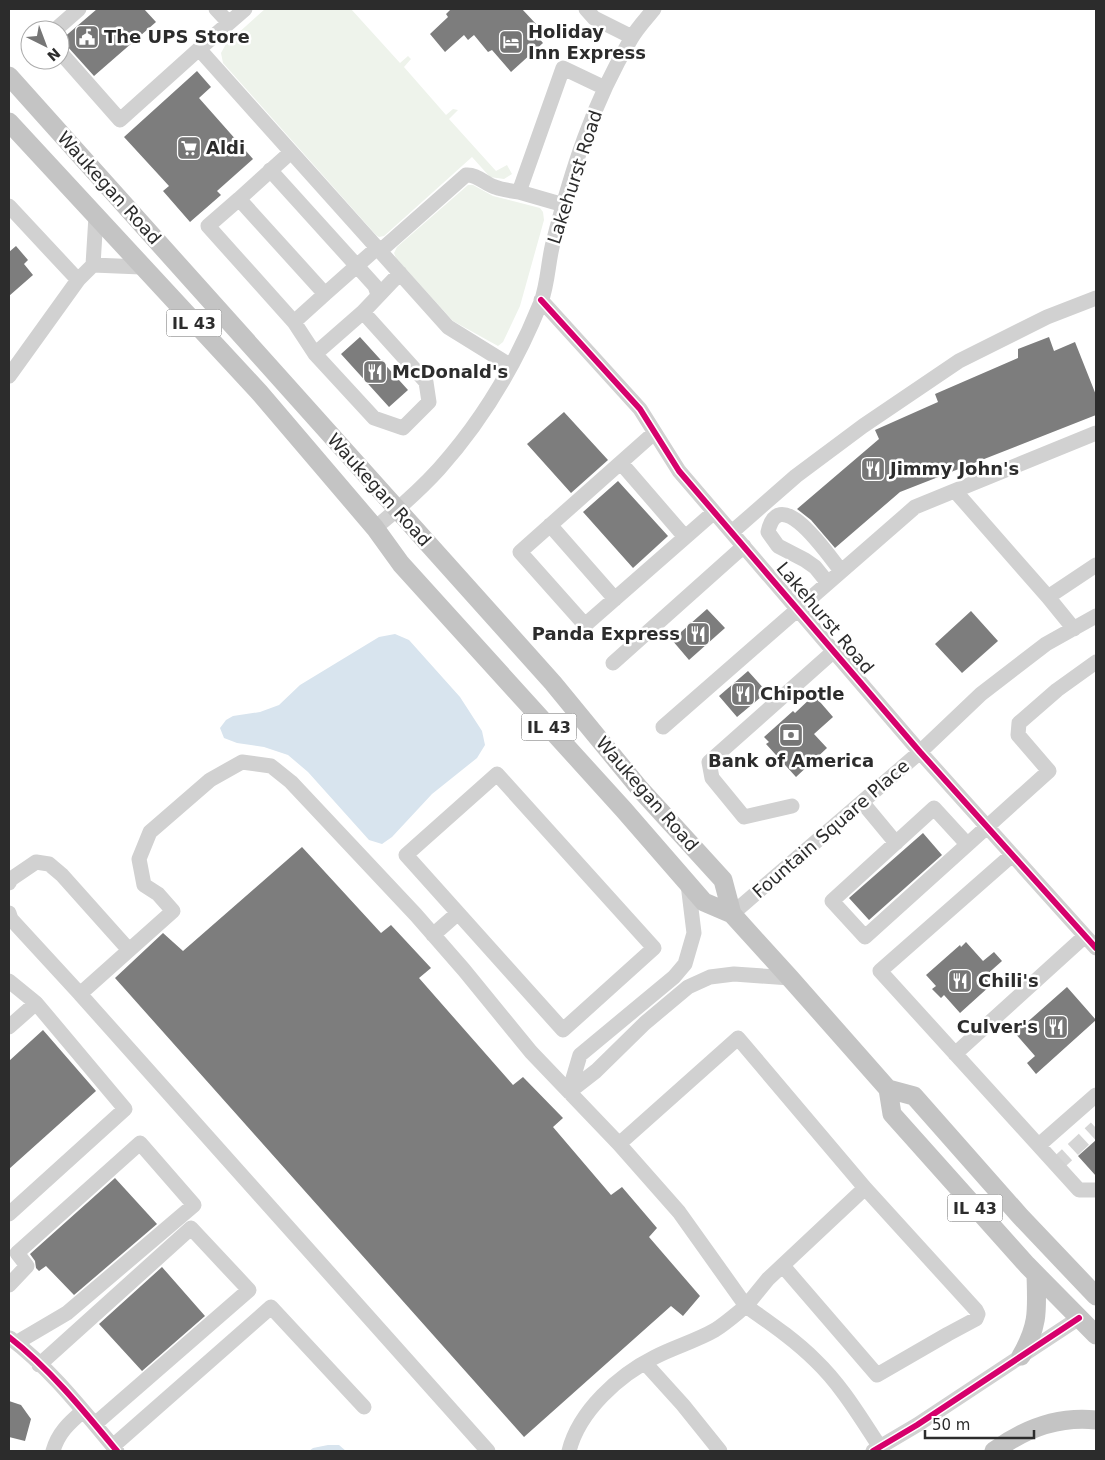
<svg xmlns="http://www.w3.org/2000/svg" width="1105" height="1460" font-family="'DejaVu Sans',sans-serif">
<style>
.green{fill:#eef3eb}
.water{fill:#d8e4ee}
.building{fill:#7d7d7d}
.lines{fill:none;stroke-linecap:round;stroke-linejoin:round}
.minor-tunnel{stroke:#d5d5d5;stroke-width:15;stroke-dasharray:15 8;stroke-linecap:butt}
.minor{stroke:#d1d1d1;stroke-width:15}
.major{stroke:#c4c4c4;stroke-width:19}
.cycleway-casing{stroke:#fff;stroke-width:9}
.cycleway{stroke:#d6006c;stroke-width:6}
.labels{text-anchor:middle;stroke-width:5;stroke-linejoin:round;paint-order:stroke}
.shield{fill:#fff;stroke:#6b6b6b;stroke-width:1}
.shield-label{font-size:16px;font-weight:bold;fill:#2c2c2c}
.poi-label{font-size:18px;font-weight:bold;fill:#2c2c2c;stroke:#fff;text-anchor:start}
.street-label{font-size:18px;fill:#2c2c2c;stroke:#fff}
</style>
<rect width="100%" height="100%" fill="#fff"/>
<path class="green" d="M265,9H351L400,63L408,56L411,59L404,67L446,115L453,109L458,110L449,119L496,171L507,165L512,174L504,179L490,177L472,157L384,236L379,237L376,235L223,63L221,53L226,44Z
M468,185H473L493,196L540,208L543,212L544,220L520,306L503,342L498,346L453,321L396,258L394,253L397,247Z"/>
<path class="water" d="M395,634L409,640L460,697L482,731L485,745L477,758L432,794L392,837L382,844L369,840L308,772L288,755L264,747L237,743L224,738L220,728L226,720L233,716L260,712L279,705L300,685L379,637Z
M328,1445H339L346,1451H309L313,1448Z"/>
<path class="building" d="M97,9H144L156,22L94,76L67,46L61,43L62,39Z
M451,9H522L536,24L531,29L543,43L511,72L492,50L488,52L474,35L468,40L464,35L445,52L430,34L448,17L446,14Z
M197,71L211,87L199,98L253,159L217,191L221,195L190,222L163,191L169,186L124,137Z
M16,246L28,260L24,264L33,275L9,296V252Z
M360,337L408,390L389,407L341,354Z
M1049,337L1054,351L1075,342L1096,395V415L900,492L835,548L811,520L797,509L879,439L875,430L938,402L935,394L1018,358V349Z
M564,412L608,460L571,493L527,444Z
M618,481L668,536L633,568L583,512Z
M707,609L725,628L689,660L672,640Z
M971,611L998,641L962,673L935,644Z
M748,671L767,692L737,717L719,696Z
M814,695L833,717L814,734L827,748L796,777L766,744L769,742L764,737L793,711L795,713Z
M923,833L942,855L869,920L849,898Z
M302,847L381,933L391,925L431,968L419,978L513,1085L523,1077L563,1118L553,1127L611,1195L622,1187L657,1228L649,1237L700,1296L683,1316L671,1306L524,1437L115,978L163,933L183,951Z
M966,942L983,961L994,952L1002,961L984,977L991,985L960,1013L944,995L941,998L932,989L936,986L926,975L960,945L961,947Z
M1067,987L1096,1020L1036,1074L1027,1063L1035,1056L1015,1033Z
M43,1030L96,1091L9,1169V1061Z
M1096,1140V1176L1078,1156Z
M115,1178L157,1224L74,1295L46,1266L39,1271L36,1268L35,1261L30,1254Z
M162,1267L205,1316L142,1371L99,1324Z
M9,1401L21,1405L31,1419L25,1441L9,1437Z"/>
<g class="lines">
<path class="minor-tunnel" d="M1056,1165L1096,1128"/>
<path class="minor" d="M216,9L229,23
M586,9L594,18L632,37
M55,30L79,9
M199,49L245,9
M60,52L120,120L199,49L448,327L511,366
M291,152L239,199L325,294L377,248
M270,170L375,286L378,295
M239,199L208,226L294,322L325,294
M564,205L519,192L563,68L605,88
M9,206L78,280
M96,216L93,265L141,267
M380,251L466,175C477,174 485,184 495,187C503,190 511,191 519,192
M541,300L640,409L679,471L920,752L1096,948
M294,322L315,354L374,418L403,428L429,402L426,382L363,312
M315,354L363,312L400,273
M9,376L78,280L93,265
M654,433L520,552L585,625L714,512
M621,463L685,537
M955,491L1048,597L1096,565
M550,525L615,599
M375,528C397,510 420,490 439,469C482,421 517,362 541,302C548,283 548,262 553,243C571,172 593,102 631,39C637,28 646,19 654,9
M732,532L796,476L863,426L959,361L1047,317L1096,298
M828,583L815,567L805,560L778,546L768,532C779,481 829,556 841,571
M1048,597L1074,629
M613,663L744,546
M663,727L915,507L1096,433
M497,774L654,948L563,1030L406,855Z
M862,802L896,843
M792,806L744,817L712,778L709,762L834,651
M967,844L934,808L832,901L865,937L1049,771L1018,735L1019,723L1057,690L1096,662
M1012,855L880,971L1079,1190H1096
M9,883L11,879L36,862L49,864L62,875L129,950
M688,884L694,933L685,964L674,977L580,1055L569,1092L596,1071L645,1023L688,987L710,977L734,974L790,978
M9,913L11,919L80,994
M732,914L920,752L981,694L1046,644L1096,616
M433,935L458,913
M9,981L36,1003
M9,1027L36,1003L125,1109L9,1214
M955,1054L1085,936
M1039,1145L1096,1095
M783,1266L877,1375L948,1334L976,1319L978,1314L976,1310L865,1188
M9,1285L27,1266L17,1253L140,1143L194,1205L67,1313L16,1343
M10,1338C51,1369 84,1412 117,1451
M645,1363L683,1405L720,1451
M39,1365L191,1228L249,1290L95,1424
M113,1446L271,1307L364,1407
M53,1451C58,1433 69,1423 83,1411
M488,1451L80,994L173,911L158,894L144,885L139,859L150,832L210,780L242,762L271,766L291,782L416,915L464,970L531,1052L619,1144L679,1212L746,1306L768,1279L865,1188L738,1038L619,1144
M569,1451C579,1411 619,1375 655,1357C674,1347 696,1341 715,1330C726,1323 736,1314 746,1306C770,1323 795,1340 816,1361C842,1386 860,1417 880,1447
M873,1451L917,1425L1079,1318"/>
<path class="major" d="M9,76L553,683L640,789L723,880L732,914
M9,122L259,392L375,528L401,564L624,810L704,902L732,914L790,978L888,1089L892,1114L1027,1265L1096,1335
M888,1089L914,1096L1020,1216L1096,1296
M1021,1356C1039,1325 1037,1310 1036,1275
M994,1451C1024,1429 1059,1416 1096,1420"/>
<defs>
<path id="cycleway" d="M541,300L640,409L679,471L920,752L1096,948
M9,1337C50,1369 84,1411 117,1451
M873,1451L917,1425L1079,1318"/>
</defs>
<use href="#cycleway" class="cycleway-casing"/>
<use href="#cycleway" class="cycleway"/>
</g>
<defs>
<symbol id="civic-square" viewBox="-11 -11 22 22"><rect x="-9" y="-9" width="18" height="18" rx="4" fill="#767676" stroke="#fff"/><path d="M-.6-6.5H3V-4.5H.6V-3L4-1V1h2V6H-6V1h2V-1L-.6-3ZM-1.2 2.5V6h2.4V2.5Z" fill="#fff"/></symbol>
<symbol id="hotel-square" viewBox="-11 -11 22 22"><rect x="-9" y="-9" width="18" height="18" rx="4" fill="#767676" stroke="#fff"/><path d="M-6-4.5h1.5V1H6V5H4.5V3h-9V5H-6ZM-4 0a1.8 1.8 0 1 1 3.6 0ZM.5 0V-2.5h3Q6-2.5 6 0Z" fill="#fff"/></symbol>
<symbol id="supermarket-square" viewBox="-11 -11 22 22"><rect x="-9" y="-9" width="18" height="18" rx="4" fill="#767676" stroke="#fff"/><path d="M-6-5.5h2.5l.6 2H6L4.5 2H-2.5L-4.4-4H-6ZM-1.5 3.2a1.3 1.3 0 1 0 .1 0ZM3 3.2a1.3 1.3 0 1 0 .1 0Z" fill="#fff"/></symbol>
<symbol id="restaurant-square" viewBox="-11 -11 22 22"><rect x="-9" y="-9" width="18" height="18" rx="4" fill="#767676" stroke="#fff"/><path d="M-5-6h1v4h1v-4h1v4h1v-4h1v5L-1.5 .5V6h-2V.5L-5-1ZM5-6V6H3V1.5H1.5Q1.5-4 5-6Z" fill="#fff"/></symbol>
<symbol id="bank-square" viewBox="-11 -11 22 22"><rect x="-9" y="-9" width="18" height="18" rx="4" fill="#767676" stroke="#fff"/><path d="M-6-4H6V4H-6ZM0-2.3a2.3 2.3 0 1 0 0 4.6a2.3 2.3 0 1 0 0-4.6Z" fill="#fff"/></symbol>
</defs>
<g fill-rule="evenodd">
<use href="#civic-square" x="73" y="23" width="28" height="28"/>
<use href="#hotel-square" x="497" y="28" width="28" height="28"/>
<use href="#supermarket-square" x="175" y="134" width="28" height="28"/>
<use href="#restaurant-square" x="361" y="358" width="28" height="28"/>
<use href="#restaurant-square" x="859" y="455" width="28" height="28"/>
<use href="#restaurant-square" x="684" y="620" width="28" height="28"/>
<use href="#restaurant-square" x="729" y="680" width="28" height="28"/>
<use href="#bank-square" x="777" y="721" width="28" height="28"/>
<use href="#restaurant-square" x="946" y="967" width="28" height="28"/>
<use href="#restaurant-square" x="1042" y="1013" width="28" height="28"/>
</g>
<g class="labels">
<g class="shield">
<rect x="166.5" y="309.5" width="55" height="27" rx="4"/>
<rect x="521.5" y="713.5" width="55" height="27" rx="4"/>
<rect x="947.5" y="1194.5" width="55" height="27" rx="4"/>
</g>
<g class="shield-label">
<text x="194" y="329">IL 43</text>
<text x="549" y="733">IL 43</text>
<text x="975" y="1214">IL 43</text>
</g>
<g class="poi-label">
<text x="528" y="38">Holiday<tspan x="528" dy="21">Inn Express</tspan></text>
<text x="104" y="43">The UPS Store</text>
<text x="206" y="154">Aldi</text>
<text x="392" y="378">McDonald's</text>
<text x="890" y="475">Jimmy John's</text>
<text x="680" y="640" text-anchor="end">Panda Express</text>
<text x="760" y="700">Chipotle</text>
<text x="791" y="767" text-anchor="middle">Bank of America</text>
<text x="978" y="987">Chili's</text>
<text x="1038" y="1033" text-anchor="end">Culver's</text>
</g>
<g class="street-label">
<text transform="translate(575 177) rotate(-72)" y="6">Lakehurst Road</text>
<text transform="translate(109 188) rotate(48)" y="6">Waukegan Road</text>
<text transform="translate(379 490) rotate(48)" y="6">Waukegan Road</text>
<text transform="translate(825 618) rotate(50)" y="6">Lakehurst Road</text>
<text transform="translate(647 794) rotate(49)" y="6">Waukegan Road</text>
<text transform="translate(831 829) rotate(-41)" y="6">Fountain Square Place</text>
</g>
</g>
<rect width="1105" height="1460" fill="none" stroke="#2c2c2c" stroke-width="20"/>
<g transform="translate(45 45) rotate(138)"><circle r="24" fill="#ffffff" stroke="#ababab"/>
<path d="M0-4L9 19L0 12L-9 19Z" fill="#767676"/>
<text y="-8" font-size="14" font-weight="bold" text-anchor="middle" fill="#2c2c2c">N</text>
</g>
<path d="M925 1430v8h109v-8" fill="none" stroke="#2c2c2c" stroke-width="2.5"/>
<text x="932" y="1430" font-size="15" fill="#2c2c2c" stroke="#ffffff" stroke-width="4" paint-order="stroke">50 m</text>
</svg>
